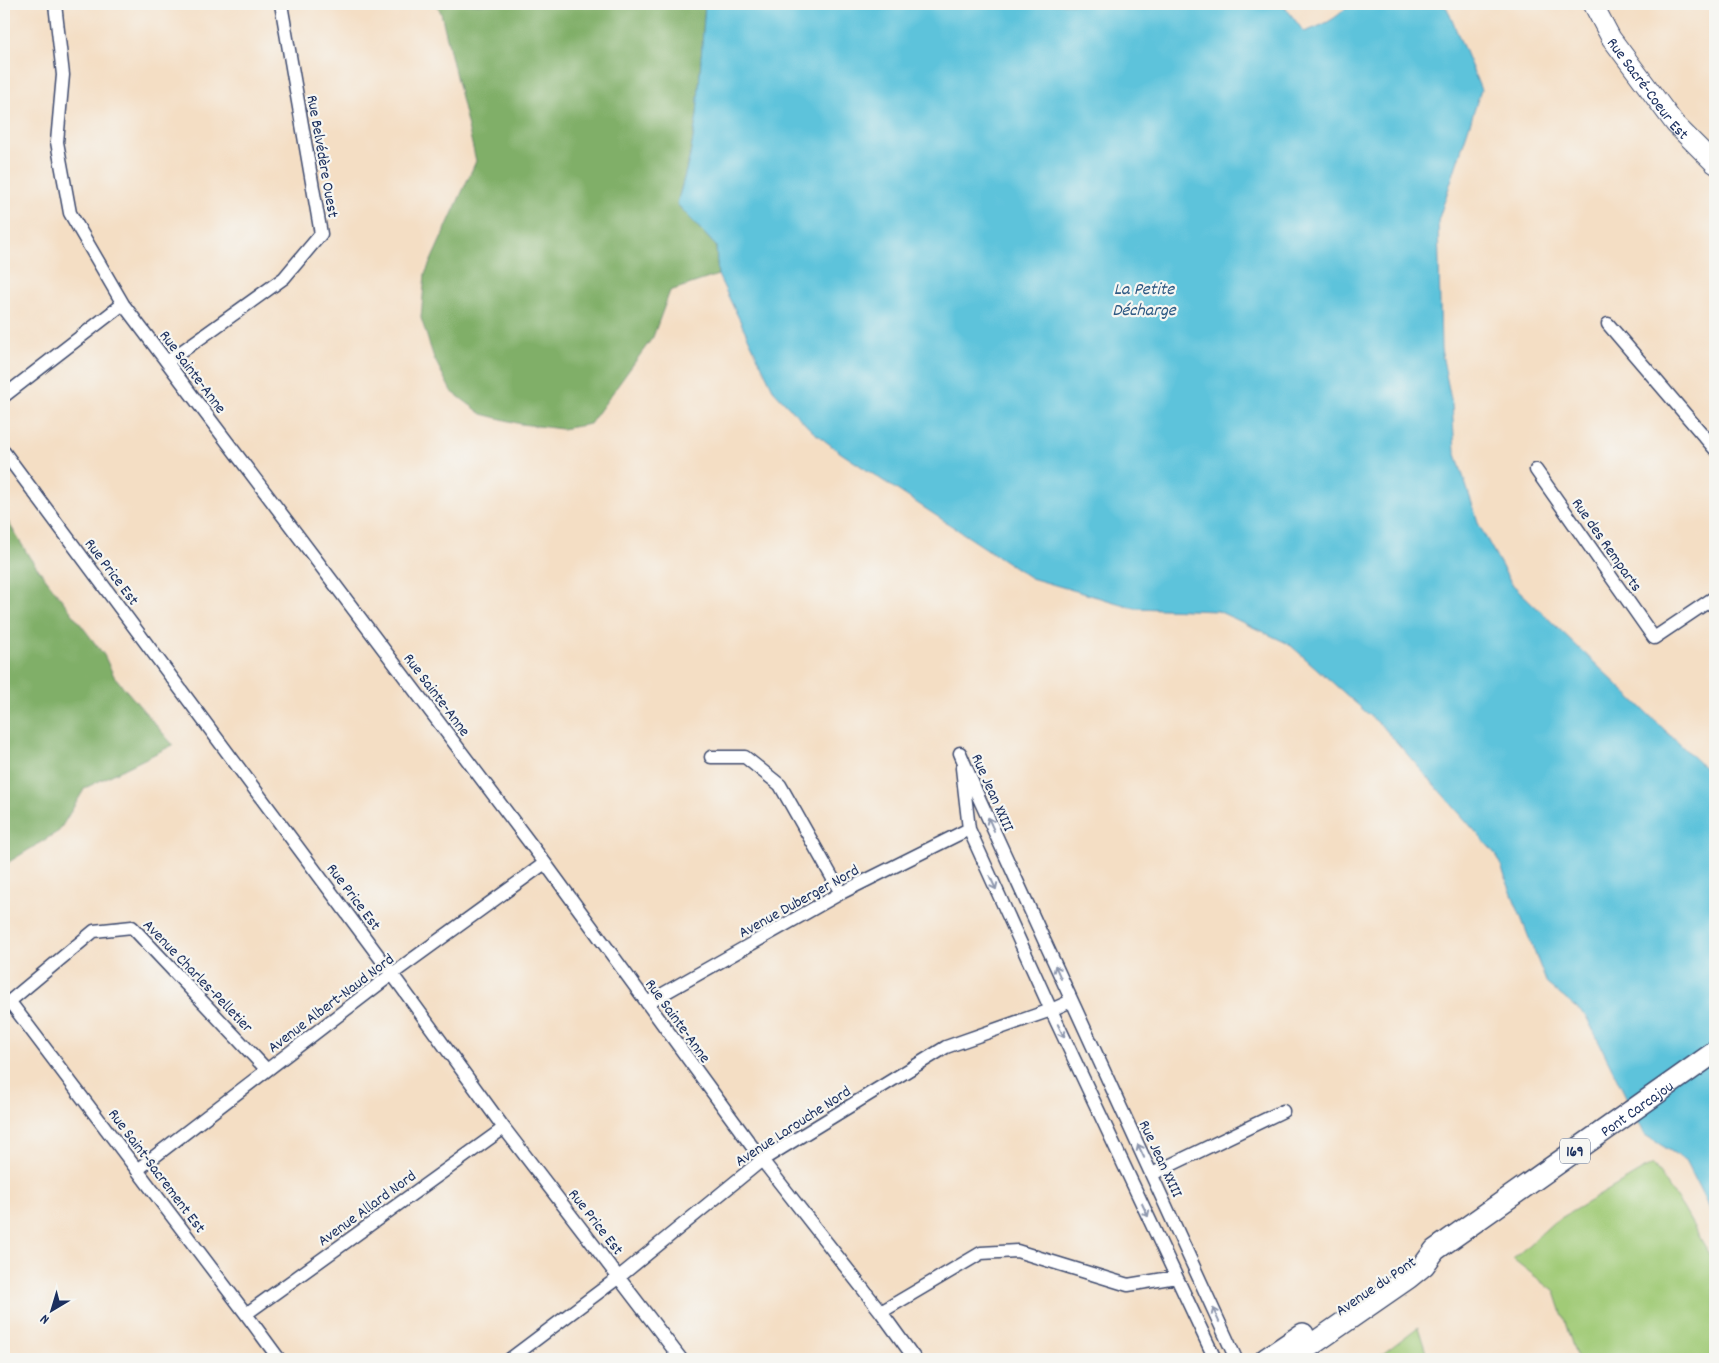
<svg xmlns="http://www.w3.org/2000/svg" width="1719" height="1363" font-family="Dekko,sans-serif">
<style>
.green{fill:#a1cb77;stroke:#5e7d6a}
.forest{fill:#80af68;stroke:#4e6f63}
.water{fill:#5dc3db;stroke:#3c799c}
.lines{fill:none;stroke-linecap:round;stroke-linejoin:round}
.street-casing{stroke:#3c496d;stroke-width:15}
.secondary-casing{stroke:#3c496d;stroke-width:21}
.primary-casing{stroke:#3c496d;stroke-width:24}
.street{stroke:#fff;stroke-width:12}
.secondary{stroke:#fff;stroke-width:19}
.primary{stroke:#fff;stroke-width:21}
.oneway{stroke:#8d97ae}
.labels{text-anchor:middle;stroke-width:4.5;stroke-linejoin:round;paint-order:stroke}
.shield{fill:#f6f6f2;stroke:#5d6b8a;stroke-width:1}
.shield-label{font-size:15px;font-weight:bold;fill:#1b2f5e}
.street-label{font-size:16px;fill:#1b2f5e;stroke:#f6f6f2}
.water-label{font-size:18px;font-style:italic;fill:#2f5b84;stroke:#f6f6f2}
</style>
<rect width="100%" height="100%" fill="#f6f6f2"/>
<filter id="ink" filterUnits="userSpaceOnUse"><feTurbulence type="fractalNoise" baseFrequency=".02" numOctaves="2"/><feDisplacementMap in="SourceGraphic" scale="10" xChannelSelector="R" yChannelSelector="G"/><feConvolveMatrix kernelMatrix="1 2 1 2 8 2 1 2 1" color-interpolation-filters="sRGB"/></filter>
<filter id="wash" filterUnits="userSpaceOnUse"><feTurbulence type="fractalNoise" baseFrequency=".0096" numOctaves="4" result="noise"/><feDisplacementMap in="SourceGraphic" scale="20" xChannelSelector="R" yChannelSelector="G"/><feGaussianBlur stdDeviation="1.12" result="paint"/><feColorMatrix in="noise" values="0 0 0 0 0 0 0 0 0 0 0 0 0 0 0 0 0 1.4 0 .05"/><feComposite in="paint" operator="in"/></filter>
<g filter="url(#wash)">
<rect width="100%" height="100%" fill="#f4dec4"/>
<path class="green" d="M1653,1164L1683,1208L1715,1264V1359H1577L1555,1292L1513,1259L1554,1222Z
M1418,1327L1428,1359H1376Z"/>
<path class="forest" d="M437,4H705L697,115L690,155L677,204L716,246L718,275L670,291L653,337L590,424L562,429L521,424L482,414L451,391L434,358L421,318L425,274L476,161L441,13Z
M4,515L30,558L104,655L114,676L173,745L85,788L59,831L4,865Z"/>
<path class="water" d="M705,4H1283L1304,32C1321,26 1338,19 1349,4H1441L1447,8L1481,90L1438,221L1441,349L1452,405L1455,451L1479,525L1511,583L1715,778V1219L1685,1160L1645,1135L1586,1016L1547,984L1497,856L1385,729L1289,644L1218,611L1135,608L1031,578L841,453L811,430L774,391L718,275L716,246L677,204L690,156L697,115Z"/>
</g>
<g filter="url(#ink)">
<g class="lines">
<defs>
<path id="street" d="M55,4L63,75L57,142L70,213L123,304L545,863L762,1160L881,1312L915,1359
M1608,324L1715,449
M167,362L284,278L321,234L281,4
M4,396L123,304
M4,452L392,974L504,1128L681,1359
M1536,470L1654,638L1715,597
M960,753L978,796L1236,1359
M711,757H745L780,785L841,893
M962,768L969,829L1051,1010L1215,1359
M10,1002L246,1314L279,1359
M647,1003L841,893L969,829
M4,1006L94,931L132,927L267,1070
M137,1170L392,974L545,863
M1152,1174L1283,1111
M881,1312L981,1253L1017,1251L1128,1285L1176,1277
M246,1314L504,1128
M510,1359L619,1277L762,1160L946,1047L1051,1010L1071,1001"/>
<g id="secondary">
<path id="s1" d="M1593,4L1611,38L1675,124L1715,164"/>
</g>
<g id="primary">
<path d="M1266,1359L1303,1334"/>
<path id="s2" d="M1291,1359L1408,1278L1424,1265L1435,1250L1715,1052"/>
</g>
</defs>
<use href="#street" class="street-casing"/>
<use href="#secondary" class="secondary-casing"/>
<use href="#primary" class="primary-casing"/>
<use href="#street" class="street"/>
<use href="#secondary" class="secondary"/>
<use href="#primary" class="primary"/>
</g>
<defs><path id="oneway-shaft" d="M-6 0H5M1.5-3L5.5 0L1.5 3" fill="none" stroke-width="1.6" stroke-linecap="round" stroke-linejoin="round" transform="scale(1.25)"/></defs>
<g class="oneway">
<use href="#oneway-shaft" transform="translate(991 824) rotate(-114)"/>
<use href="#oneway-shaft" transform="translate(993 883) rotate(65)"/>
<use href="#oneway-shaft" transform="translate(1058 972) rotate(-114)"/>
<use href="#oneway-shaft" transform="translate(1061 1031) rotate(65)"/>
<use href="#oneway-shaft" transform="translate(1141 1151) rotate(-115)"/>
<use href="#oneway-shaft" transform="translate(1145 1210) rotate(65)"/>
<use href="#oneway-shaft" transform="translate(1216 1315) rotate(-114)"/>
</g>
</g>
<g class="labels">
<rect class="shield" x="1560" y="1138.5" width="30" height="25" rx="4"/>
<g class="shield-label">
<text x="1575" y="1156">169</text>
</g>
<g class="street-label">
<text dy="6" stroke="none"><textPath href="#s1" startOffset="101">Rue Sacré-Coeur Est</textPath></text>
<text transform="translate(324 156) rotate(80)" y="6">Rue Belvédère Ouest</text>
<text transform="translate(194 371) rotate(53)" y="6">Rue Sainte-Anne</text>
<text transform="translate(1608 544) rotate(55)" y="6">Rue des Remparts</text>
<text transform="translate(113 571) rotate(53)" y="6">Rue Price Est</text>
<text transform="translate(438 694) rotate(53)" y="6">Rue Sainte-Anne</text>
<text transform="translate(994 792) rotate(66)" y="6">Rue Jean XXIII</text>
<text transform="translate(355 896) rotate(53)" y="6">Rue Price Est</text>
<text transform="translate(798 900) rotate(-29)" y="6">Avenue Duberger Nord</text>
<text transform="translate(199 975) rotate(46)" y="6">Avenue Charles-Pelletier</text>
<text transform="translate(330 1002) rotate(-37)" y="6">Avenue Albert-Naud Nord</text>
<text transform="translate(679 1020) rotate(54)" y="6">Rue Sainte-Anne</text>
<text dy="6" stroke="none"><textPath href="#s2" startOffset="428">Pont Carcajou</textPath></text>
<text transform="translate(792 1125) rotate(-33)" y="6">Avenue Larouche Nord</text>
<text transform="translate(1162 1158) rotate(65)" y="6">Rue Jean XXIII</text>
<text transform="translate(158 1170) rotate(53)" y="6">Rue Saint-Sacrement Est</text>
<text transform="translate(366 1207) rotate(-36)" y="6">Avenue Allard Nord</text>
<text transform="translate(597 1221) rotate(52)" y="6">Rue Price Est</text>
<text transform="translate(1375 1285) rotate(-34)" y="6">Avenue du Pont</text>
</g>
<g class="water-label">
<text x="1144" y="294">La Petite<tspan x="1144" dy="21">Décharge</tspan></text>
</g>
</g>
<rect width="1719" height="1363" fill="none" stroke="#f6f6f2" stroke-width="20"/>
<g transform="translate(52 1310) rotate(218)" stroke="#f6f6f2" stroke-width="4" paint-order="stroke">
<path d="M0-4L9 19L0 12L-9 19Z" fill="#1b2f5e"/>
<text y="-8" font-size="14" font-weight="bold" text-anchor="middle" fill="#1b2f5e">N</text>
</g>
</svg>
